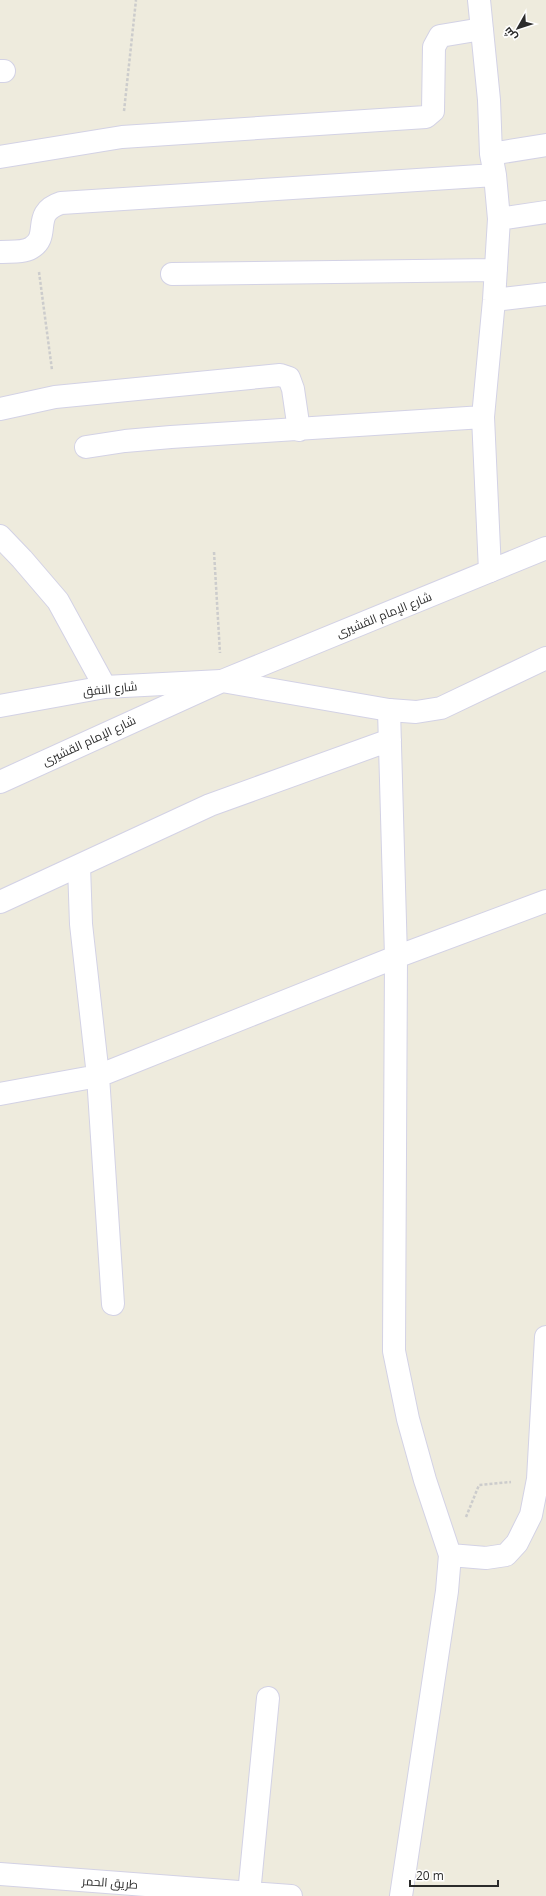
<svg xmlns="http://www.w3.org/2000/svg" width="546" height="1896" font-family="'Open Sans',Cairo,sans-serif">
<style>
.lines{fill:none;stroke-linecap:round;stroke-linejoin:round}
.street-casing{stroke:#d3d2e5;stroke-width:24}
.secondary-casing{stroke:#d3d2e5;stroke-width:24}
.path{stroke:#ccc;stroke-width:2.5;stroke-dasharray:3 2;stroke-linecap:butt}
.street{stroke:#fff;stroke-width:22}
.secondary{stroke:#fff;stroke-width:22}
.labels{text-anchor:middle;stroke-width:3;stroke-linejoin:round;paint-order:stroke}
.street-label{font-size:12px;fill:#2b2b2b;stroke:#fff}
</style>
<rect width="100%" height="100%" fill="#eeebdd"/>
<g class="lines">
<defs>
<path id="street" d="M479,0L489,100L491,154L495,175L499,219L494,300L483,417L490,571
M0,71H4
M491,154L546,145
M0,157L122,137L426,117L433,111L434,47L440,36L482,29
M499,219L546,212
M0,252C9,251 23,253 31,248C52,236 30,213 61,203L495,175
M172,274L496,270
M494,300L546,294
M0,409L55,397L280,375L289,378L293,389L299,430
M86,447L125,441L171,437L483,417
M0,536L22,559L58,601L105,687
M0,706L105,687L221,681
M389,710L396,957L394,1351L408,1419L425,1480L450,1555
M79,866L81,924L98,1076L113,1304
M0,902L210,805L390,740
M0,1094L98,1076L396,957L546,901
M0,1874L291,1896
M249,1894L268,1698
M401,1896L447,1591L450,1555L486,1558L506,1555L517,1543L531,1515L538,1479L546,1337"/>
<path id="secondary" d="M222,681L389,710L416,712L441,708L546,658
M0,782L222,681L546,548"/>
</defs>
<use href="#street" class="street-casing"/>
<use href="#secondary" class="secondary-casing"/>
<path class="path" d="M124,111L136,0
M39,272L52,370
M214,552L220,653
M466,1517L479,1485L511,1482"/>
<use href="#street" class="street"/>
<use href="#secondary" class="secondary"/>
</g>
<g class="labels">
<g class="street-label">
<text transform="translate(384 615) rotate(-22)" y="4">شارع الإمام القشيرى</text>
<text transform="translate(110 689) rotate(-6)" y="4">شارع النفق</text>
<text transform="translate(89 741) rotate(-25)" y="4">شارع الإمام القشيرى</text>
<text transform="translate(110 1883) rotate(4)" y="4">طريق الحمر</text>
</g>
</g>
<g transform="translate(518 28) rotate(231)" stroke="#ffffff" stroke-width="3" paint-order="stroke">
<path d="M0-3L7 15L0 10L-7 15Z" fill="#2b2b2b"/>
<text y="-6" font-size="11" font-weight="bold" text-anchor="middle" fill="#2b2b2b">ش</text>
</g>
<path d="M410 1880v6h88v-6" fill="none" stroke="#2b2b2b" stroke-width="2"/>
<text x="416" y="1880" font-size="12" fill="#2b2b2b" stroke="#ffffff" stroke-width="3" paint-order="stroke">20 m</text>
</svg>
